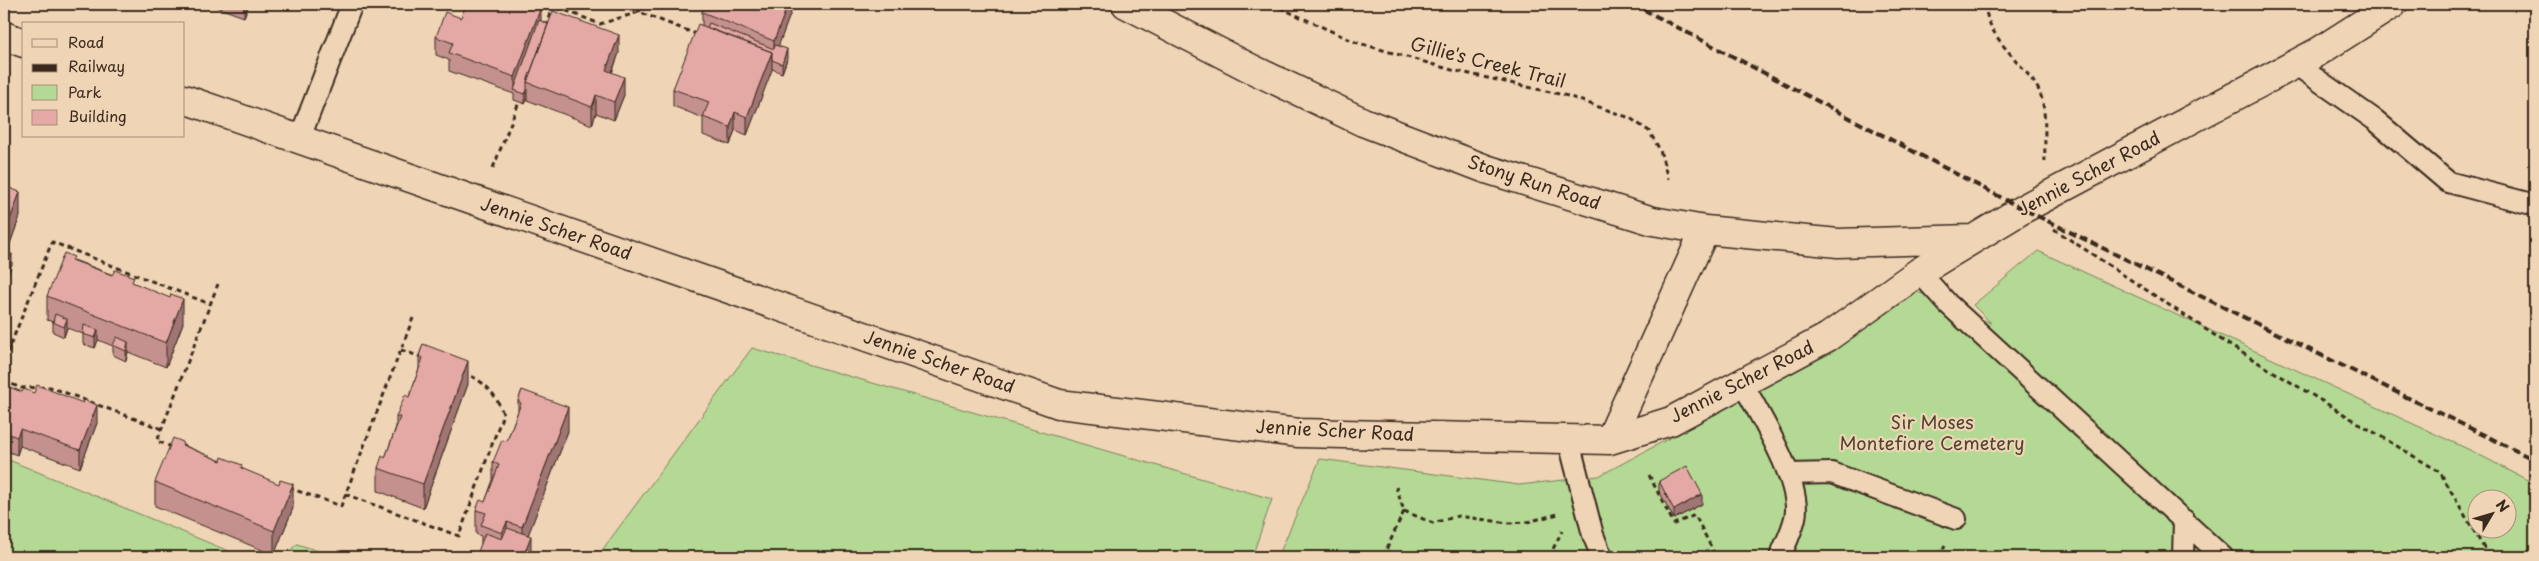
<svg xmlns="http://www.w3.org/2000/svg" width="2539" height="561" font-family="'Playpen Sans',sans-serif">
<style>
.green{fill:#b4d994;stroke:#788259;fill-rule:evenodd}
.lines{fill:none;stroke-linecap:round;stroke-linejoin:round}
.service-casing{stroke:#3b2a1e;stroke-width:24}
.tertiary-casing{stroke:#3b2a1e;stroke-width:31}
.path{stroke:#3b2a1e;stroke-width:3;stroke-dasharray:5 4;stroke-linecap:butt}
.service{stroke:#efd4b6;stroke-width:20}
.tertiary{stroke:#efd4b6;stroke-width:28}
.rail{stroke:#3b2a1e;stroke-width:4;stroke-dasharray:8 4;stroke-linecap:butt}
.wall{fill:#c4918e;stroke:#3b2a1e}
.shaded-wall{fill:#a07674;stroke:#3b2a1e}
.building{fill:#e4a9a5;stroke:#3b2a1e}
.labels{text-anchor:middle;stroke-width:4.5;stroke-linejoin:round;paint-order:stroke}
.street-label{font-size:18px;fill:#3b2a1e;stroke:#efd4b6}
.park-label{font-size:18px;fill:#4d4430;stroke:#efd4b6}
</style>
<rect width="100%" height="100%" fill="#efd4b6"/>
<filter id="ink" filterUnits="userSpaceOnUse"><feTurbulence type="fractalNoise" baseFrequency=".02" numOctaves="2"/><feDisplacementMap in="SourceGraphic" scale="10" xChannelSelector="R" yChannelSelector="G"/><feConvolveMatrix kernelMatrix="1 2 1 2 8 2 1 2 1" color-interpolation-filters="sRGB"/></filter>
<g filter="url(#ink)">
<path class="green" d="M2038,251L2472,451L2535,484V557H1278L1320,459L1519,485L1599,476L1832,351L1918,292L1991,323L1973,305ZM2476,498H2506V528H2476Z
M752,348L1272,499L1252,557H597Z
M4,458L243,557H4Z
M297,544L337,557H283Z"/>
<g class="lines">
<defs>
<path id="service" d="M2295,64L2375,120L2448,182L2535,205
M299,140L352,4
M1919,272L1948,304L2223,557
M1743,384C1759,414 1803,484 1795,518C1792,531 1785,545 1780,557
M1568,438L1593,535L1602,557
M1788,474L1832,473L1956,519
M2183,557L2184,520"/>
<path id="tertiary" d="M1126,4L1252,69L1363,122L1486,169L1653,221L1705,230L1838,243L1971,239
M4,36L24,43
M184,99L1059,404L1299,433L1610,440L1671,421L1828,337L1919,272L2023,209L2318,52L2393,4
M1610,440L1705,230"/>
</defs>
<use href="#service" class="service-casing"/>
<use href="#tertiary" class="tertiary-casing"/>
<path class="path" d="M549,4L600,24L639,12L696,34
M1272,4L1355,42L1452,70L1568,96L1630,118L1649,131L1660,150L1668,179
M1985,4C1988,40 2019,58 2037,87C2048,104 2044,141 2045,162
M639,12L642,4
M547,27L553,5
M493,168L519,102
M2054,229L2234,348L2440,472L2489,557
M401,350L421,357
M4,361L52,242L210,304
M4,381L21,388L50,387L162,429
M172,447L157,441L218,284
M1649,475L1674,524L1695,515L1716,557
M289,488L341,506L413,318
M345,494L459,536L503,414C496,393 485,382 465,373
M1404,511L1433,523L1458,516L1508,523L1527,522L1558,514
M1383,557L1404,511L1396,487
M1549,557L1562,531
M1939,557L1945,545"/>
<use href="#service" class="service"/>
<use href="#tertiary" class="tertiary"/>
<path class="rail" d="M1633,4L2023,209L2535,460"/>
</g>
<path class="wall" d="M216,4H249L244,17L216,7Z
M705,4H794L778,46L787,59L782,73L772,69L747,135L735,130L730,145L703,135V118L673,106V89L702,26V12Z
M461,18L541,21L619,53L612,73L624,95L614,120L596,113L592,125L527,100L525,104L514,100V94L449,71V60L436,55V37Z
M4,186L20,216L7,252L12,264L7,276L4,275Z
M74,260L134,283L183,323L166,367L128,352L126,361L113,355V346L98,340L95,348L83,344V334L67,328L64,337L53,332V322L47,320V296Z
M423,344L468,384L423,508L378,491V468L385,458L396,427V417L409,397L419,369V356Z
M4,385L97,423L80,468L20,446L17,455L4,450Z
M522,390L568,431L528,535L531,554L481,544V536L476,534V510L485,502L493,480V462L507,441L518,411V401Z
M183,445L221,461L242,469L293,508L274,555L155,506V482Z
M1659,481L1702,504L1674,519L1659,491Z"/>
<path class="shaded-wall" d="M244,4H249L244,17Z
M788,4H794L774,58V41Z
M541,7V25L515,91V77Z
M619,35V53L606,88V70Z
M787,49V59L782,73V64Z
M772,52V70L747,135V117Z
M624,77V95L614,120V102Z
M527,90V100L525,104V94Z
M596,95V113L592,125V107Z
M735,112V130L730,145V127Z
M20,192V216L4,260V236Z
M12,254V264L7,276V266Z
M183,299V323L166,367V343Z
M67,319V328L64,337V327Z
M98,330V340L95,348V338Z
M128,342V352L126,361V351Z
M468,361V384L423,508V484Z
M97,405V423L80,468V450Z
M568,407V431L522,551V527Z
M20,429V446L17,455V437Z
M293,484V508L274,555V531Z
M1702,494V504L1674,519V510Z
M507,522V546L502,557V533Z
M531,536V554L530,557H523Z"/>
<path class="building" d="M466,4H533L541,7L515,77L449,53L453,43L436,37L445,12L461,18Z
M705,4H788L774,41L702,12Z
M553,11L619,35L606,70L624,77L614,102L596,95L592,107L527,82Z
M539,20L548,24L527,82V90L525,94L514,90Z
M709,23L774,49L775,45L787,49L782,64L772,60V52L707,28Z
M698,24L772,52L747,117L735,112L730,127L703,117L709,102L673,89Z
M4,186L20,192L4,236Z
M4,251L12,254L7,266L4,265Z
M64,253L74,257L72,260L112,275L115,270L134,277L132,282L170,298L171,294L183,299L166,343L47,296Z
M55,314L67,319L64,327L53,322Z
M84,325L98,330L95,338L83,334Z
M117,337L128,342L126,351L113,345Z
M423,344L468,361L423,484L378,468L382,456L385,458L400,417H396L405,395L409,397L423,358L419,356Z
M4,385L22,392L24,389L34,393L37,385L83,403L84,400L97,405L80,450L20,429L17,437L4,432Z
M522,390L568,407L522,527L507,522L502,533L481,525L486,513L476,510L480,500L485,502L499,465L493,462L502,440L507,441L521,403L518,401Z
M173,438L183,442L182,445L221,461L222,457L242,465L241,468L279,484L280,480L293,484L274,531L155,482Z
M1687,466L1702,494L1674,510L1659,481Z
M507,528L531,536L523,557H476L485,533L502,539Z"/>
</g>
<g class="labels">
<g class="street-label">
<text transform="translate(1488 63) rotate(14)" y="6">Gillie's Creek Trail</text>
<text transform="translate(2089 174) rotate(-28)" y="6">Jennie Scher Road</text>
<text transform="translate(1534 183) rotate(18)" y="6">Stony Run Road</text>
<text transform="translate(556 229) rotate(19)" y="6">Jennie Scher Road</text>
<text transform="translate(939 362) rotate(19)" y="6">Jennie Scher Road</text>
<text transform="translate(1742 382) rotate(-27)" y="6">Jennie Scher Road</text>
<text transform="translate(1335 431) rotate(3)" y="6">Jennie Scher Road</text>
</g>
<g class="park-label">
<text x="1932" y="429">Sir Moses<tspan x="1932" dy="21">Montefiore Cemetery</tspan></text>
</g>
</g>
<rect width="2539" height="561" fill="none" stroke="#efd4b6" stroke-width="20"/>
<rect x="10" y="10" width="2519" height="541" fill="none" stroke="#3b2a1e" stroke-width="2" filter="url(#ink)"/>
<rect x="22" y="22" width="162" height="115" fill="#efd4b6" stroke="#a79079"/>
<rect x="32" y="39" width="25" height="8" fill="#efd4b6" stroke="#a79079"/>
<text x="68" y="48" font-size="15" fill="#3b2a1e">Road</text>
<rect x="32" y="64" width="25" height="8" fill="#3b2a1e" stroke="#a79079"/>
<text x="68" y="72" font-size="15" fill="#3b2a1e">Railway</text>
<rect x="32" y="85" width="25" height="15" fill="#b4d994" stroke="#a79079"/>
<text x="68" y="98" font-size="15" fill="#3b2a1e">Park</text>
<rect x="32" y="110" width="25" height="15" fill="#e4a9a5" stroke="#a79079"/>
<text x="68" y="122" font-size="15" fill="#3b2a1e">Building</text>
<g transform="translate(2492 514) rotate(52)"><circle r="24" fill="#efd4b6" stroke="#a79079"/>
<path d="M0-4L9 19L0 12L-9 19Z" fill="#3b2a1e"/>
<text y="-8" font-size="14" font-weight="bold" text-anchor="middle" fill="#3b2a1e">N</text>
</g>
</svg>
